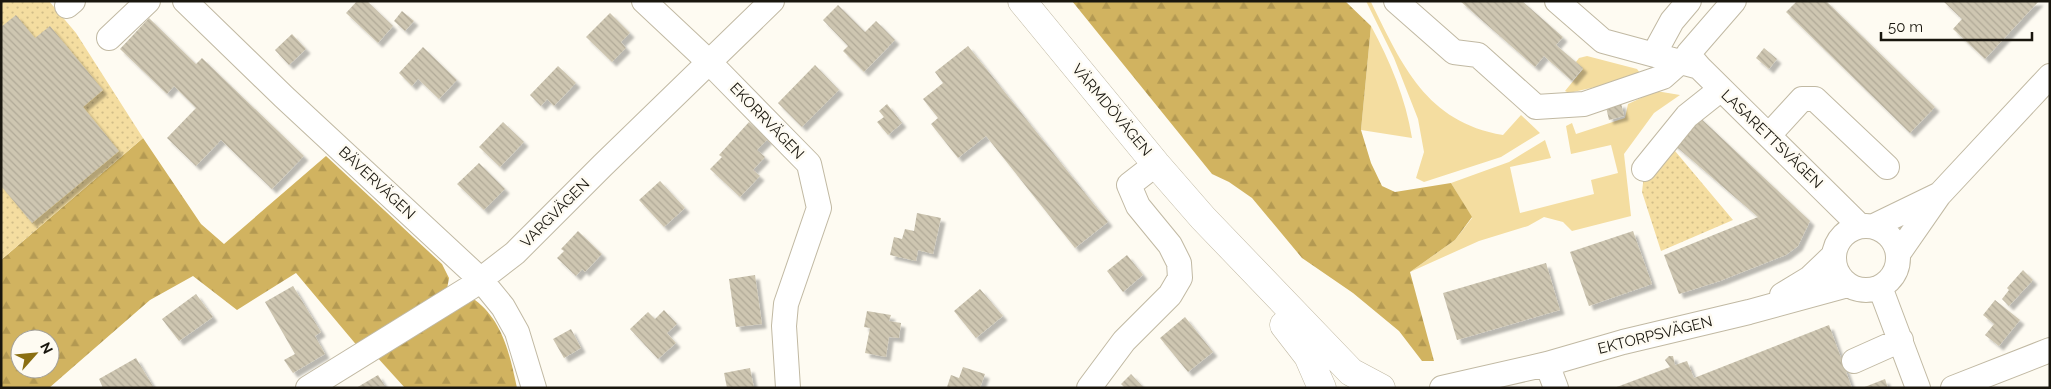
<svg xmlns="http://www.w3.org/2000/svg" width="2051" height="389" font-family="Raleway,sans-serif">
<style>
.grass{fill:#f4dda0}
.forest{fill:url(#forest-firs);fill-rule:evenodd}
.park{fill:url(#park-dots)}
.building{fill:url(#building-back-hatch);filter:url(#shadow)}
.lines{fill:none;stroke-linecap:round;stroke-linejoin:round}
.minor-casing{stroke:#c1b9a3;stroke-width:26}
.major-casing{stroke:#c1b9a3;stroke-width:29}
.minor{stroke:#fff;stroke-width:24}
.major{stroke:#fff;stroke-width:28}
.labels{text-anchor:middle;stroke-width:5;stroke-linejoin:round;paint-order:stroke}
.street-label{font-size:15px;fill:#19160e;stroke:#fefbf2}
</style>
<defs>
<pattern id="forest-firs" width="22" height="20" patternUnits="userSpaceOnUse" patternTransform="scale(1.25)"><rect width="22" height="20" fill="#d1b360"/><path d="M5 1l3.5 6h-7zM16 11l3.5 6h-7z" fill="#b39952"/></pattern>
<pattern id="park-dots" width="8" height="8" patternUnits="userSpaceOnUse" patternTransform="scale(1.25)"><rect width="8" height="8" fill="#f4dda0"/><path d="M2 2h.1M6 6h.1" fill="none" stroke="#d1bd89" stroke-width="1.8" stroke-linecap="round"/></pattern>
<pattern id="building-back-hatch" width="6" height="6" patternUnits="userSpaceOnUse" patternTransform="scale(1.25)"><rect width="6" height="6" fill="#cec6b1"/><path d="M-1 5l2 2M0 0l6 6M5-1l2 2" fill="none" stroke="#b0a997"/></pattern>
<filter id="shadow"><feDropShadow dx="4.5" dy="4.5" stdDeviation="1" flood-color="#0004"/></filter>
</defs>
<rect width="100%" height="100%" fill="#fefbf2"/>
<path class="grass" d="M1366,1L1371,2C1402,65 1426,122 1503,135L1521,115L1540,133L1501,157L1424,182L1416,178L1424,152L1418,119L1394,58Z
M1371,26C1390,61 1406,99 1412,138L1361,130Z
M1587,56L1637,69L1640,73L1639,77L1569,93L1565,91L1583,69L1576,62L1579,58Z
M1656,91L1680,95L1654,113L1624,154L1631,216L1572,231L1563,222L1544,217L1528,226L1479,241L1410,272L1455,240L1472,218L1451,183L1509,162L1545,140L1551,158L1510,167L1520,213L1594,194L1591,180L1618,173L1611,145L1571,154L1566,126L1572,123L1576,134L1625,118L1628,104Z"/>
<path class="forest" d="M1072,1H1345L1371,26L1361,130L1371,163L1382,186L1395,192L1451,183L1472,217L1455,240L1410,272L1434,361H1422L1399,331L1353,293L1302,258L1252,198L1229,182L1212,174Z
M143,138L201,224L224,244L326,156L442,264L449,278L447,289L359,348L296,273L237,310L193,276L150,300L49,388H1V260ZM20,339H50V369H20Z
M475,300C503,321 510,355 517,388H405L376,356L465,301Z"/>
<path class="park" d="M1,1H49L76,33L143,138L1,260Z
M1670,145L1733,220L1661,251L1642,192L1644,175Z"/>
<path class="building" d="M357,1H367L393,26L378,43L346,13Z
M1460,1H1522L1563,37L1556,45L1583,68L1572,81L1544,56L1535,67Z
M1797,1H1826L1935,107L1910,133L1786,12Z
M1943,1H2039L1985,59L1953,29L1962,19Z
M838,5L865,32L876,21L895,40L864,72L843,51L848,46L823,20Z
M402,11L414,21L405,31L394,21Z
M610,13L630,33L621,42L626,48L612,62L586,37Z
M16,15L35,38L50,26L103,90L83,107L119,151L32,223L1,186V27Z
M149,18L196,64L202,58L304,156L272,189L221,140L196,166L167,138L196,108L174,86L167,94L120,49Z
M292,34L306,49L289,65L275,50Z
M968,46L1108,222L1075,248L986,136L958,158L931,124L938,118L923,99L943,83L935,72Z
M423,47L457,80L439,99L418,79L412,86L399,73Z
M1764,48L1777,59L1769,69L1756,58Z
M815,65L839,90L802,127L778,103Z
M558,66L576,83L554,106L547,99L541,106L530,95Z
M1621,103L1624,116L1609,120L1606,107Z
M887,104L902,123L888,135L877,122L884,117L879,111Z
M1695,113L1810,221L1798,246L1786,255L1720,281L1679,294L1664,255L1758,217L1671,142Z
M503,122L524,142L500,167L479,147Z
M749,122L768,139L757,150L765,157L753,170L760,176L740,197L710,169L722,157L719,155Z
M479,163L505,189L484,210L457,184Z
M660,181L685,208L664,227L639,200Z
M917,213L941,218L933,254L918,250L916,261L890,255L894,237L902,239L905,229L914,231Z
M578,231L602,254L585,272L582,269L576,276L557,258L564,251L561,249Z
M1633,231L1652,284L1589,306L1570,252Z
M1127,255L1143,275L1123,292L1107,271Z
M1546,263L1560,310L1457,340L1443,293Z
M2023,270L2033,280L2009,306L2002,299L2009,290L2007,288Z
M755,275L762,324L736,327L729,279Z
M293,286L321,332L315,336L325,354L293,373L284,360L295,354L265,302Z
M980,289L1003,316L976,338L954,311Z
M196,294L213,317L179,341L162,319Z
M1995,300L2020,320L1999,346L1985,335L1994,324L1983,315Z
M664,310L677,324L667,333L676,343L658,359L630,329L648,312L655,319Z
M867,311L891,315L889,321L901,323L899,338L889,337L886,357L865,353L870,328L864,327Z
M1185,317L1213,352L1188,372L1160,338Z
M1829,325L1852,388H1614L1670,367L1665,360L1669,356H1673L1675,365L1687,361L1694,378Z
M571,329L581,348L564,358L553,339Z
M136,358L154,388H103L99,379Z
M963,367L985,374L980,388L947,387L951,375L959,378Z
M750,368L754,388H727L724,373Z
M1131,374L1144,388H1125L1121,384Z
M378,375L385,386L356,388Z
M1885,379L1888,388H1862Z"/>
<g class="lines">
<defs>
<path id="minor" d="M185,1L284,97L481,280L503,307L517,332L534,388
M644,1L709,62L809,164L819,208L786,304L784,326L788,388
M1396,1L1454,52L1478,55L1536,107L1584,104L1663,77L1680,62
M1557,1L1603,41L1699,67L1859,225
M67,6L73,1
M109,38L148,1
M1654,54L1672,21L1689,1
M1699,67L1688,54L1734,1
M1769,135L1802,99H1815L1887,167
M1644,169L1687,116L1721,89
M1834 258a32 32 0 1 1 64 0a32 32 0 1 1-64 0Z
M1874,226L1938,195
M1898,254L1939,195L2050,76
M1880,287L1918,388
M1782,295L1810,278L1833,256
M1854,361L1901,340
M1547,364L1556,388
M308,388L471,287L515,253L603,165L772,1
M1089,388L1124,341L1170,295L1180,278L1179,263L1170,245L1138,206L1129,185L1156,164
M1442,388L1547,364L1623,342L1749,312L1848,285
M1953,388L2050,350"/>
<path id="major" d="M1022,1L1156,164L1203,218L1351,372L1381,388
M1284,325L1308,356L1322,388"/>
</defs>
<use href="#minor" class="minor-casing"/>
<use href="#major" class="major-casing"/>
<use href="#minor" class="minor"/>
<use href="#major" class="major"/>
</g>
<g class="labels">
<g class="street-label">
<text transform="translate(1112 110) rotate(50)" y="5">VÄRMDÖVÄGEN</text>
<text transform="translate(767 121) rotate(46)" y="5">EKORRVÄGEN</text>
<text transform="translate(1772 139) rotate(44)" y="5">LASARETTSVÄGEN</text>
<text transform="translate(377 183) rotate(43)" y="5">BÄVERVÄGEN</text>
<text transform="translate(555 213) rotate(-45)" y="5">VARGVÄGEN</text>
<text transform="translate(1655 335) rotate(-14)" y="5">EKTORPSVÄGEN</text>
</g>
</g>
<rect width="2051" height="389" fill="none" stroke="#19160e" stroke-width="5"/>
<g transform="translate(35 354) rotate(63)"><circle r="24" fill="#fefbf2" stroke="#a29f97"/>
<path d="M0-4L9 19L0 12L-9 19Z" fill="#8b6f12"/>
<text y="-8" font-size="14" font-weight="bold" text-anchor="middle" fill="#19160e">N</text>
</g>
<path d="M1881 32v8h151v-8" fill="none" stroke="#19160e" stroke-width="2.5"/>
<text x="1888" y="32" font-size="15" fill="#19160e" stroke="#fefbf2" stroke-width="4" paint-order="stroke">50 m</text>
</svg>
